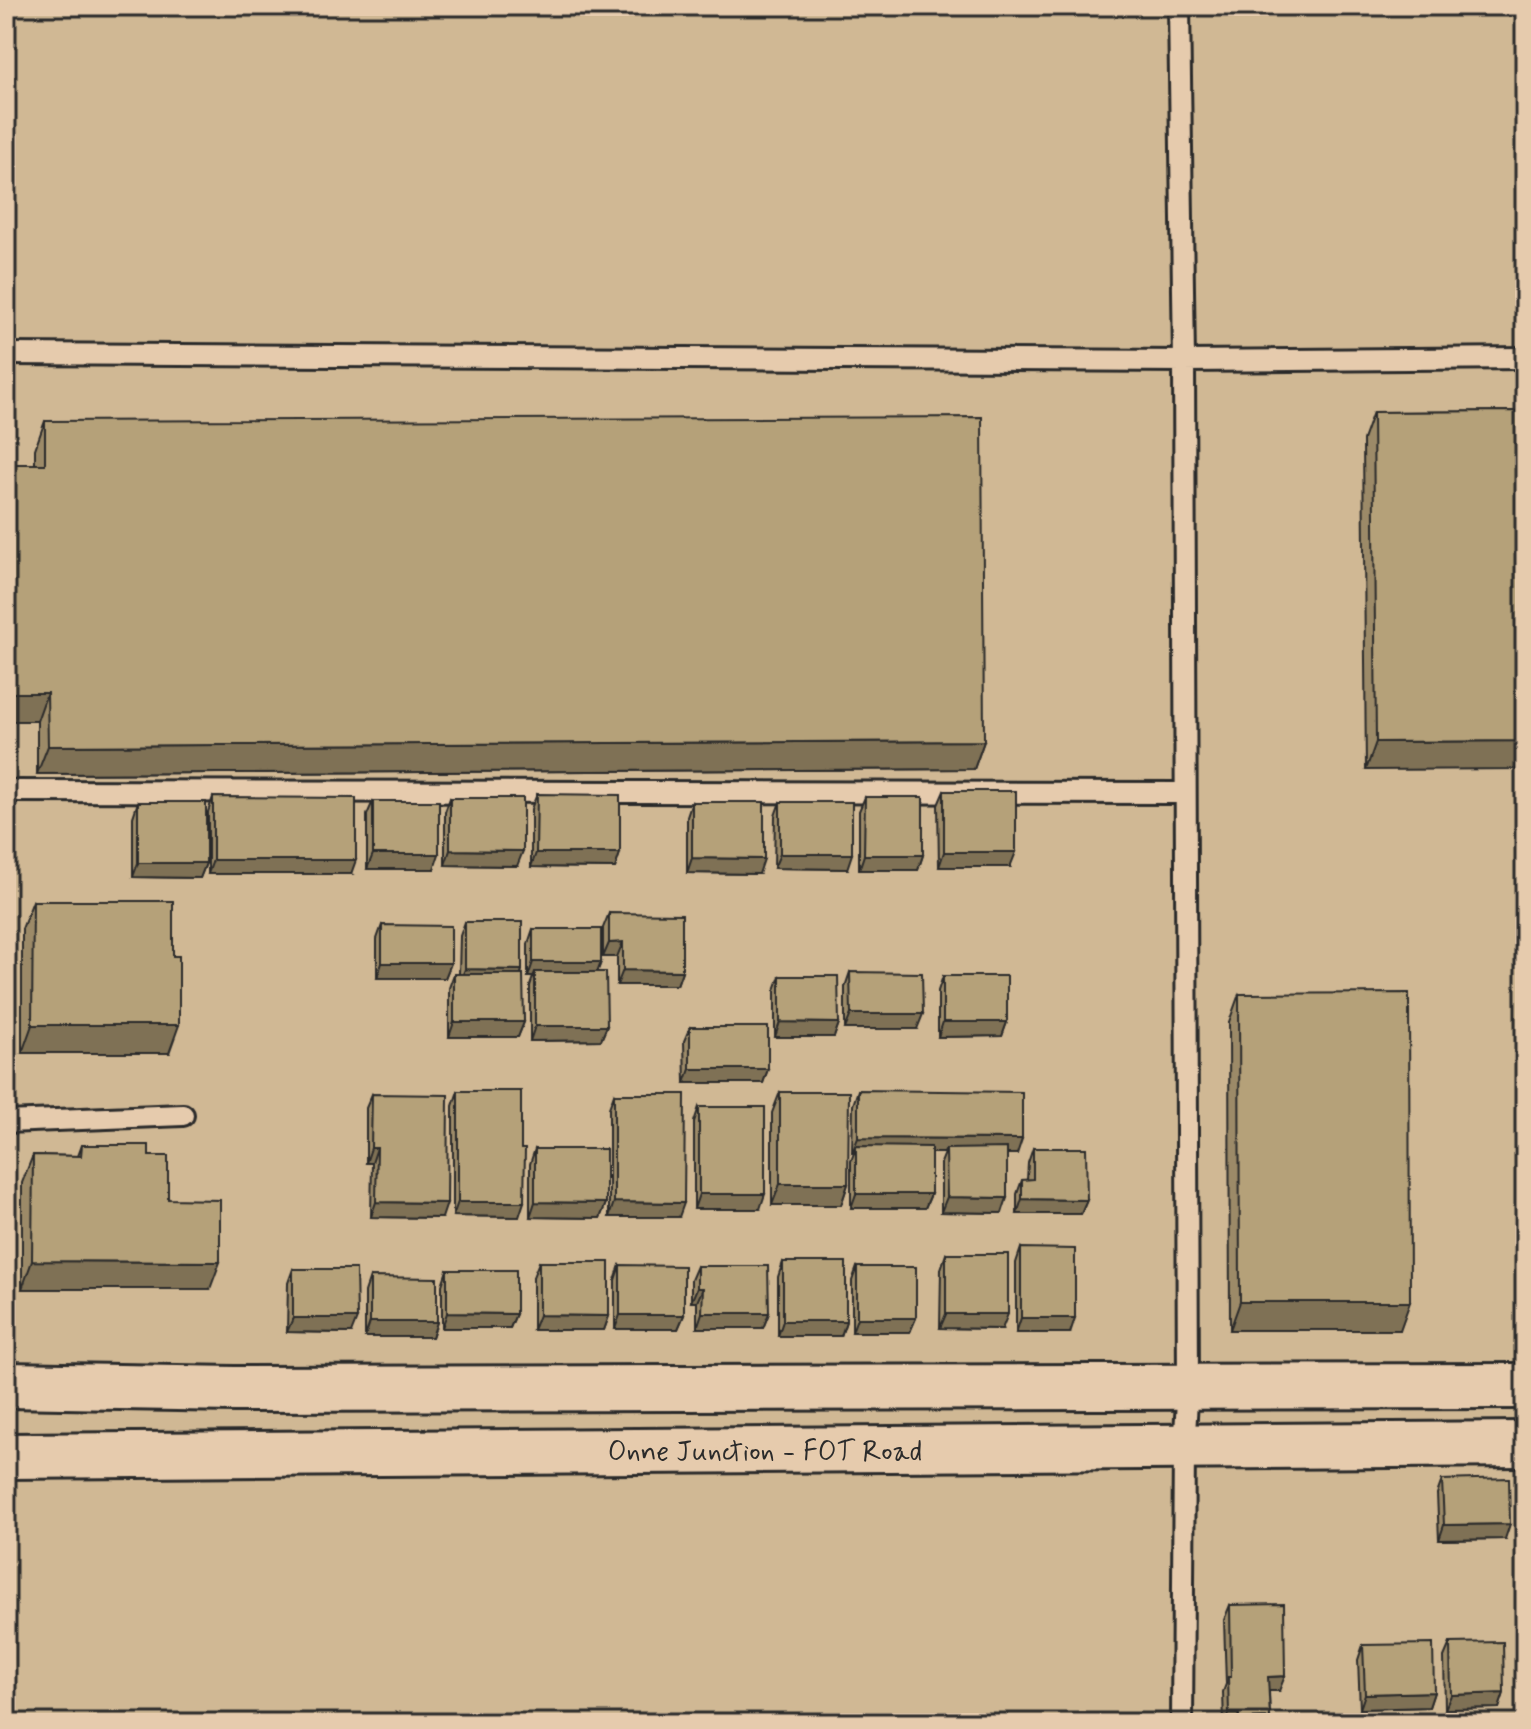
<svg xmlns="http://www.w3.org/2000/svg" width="1531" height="1729" font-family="Mynerve,sans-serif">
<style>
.built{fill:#d0b894}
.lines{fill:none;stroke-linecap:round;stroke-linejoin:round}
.service-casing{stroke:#2b2b2b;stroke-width:26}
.tertiary-casing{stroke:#2b2b2b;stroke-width:50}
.service{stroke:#e6cbad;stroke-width:20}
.tertiary{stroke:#e6cbad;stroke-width:44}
.wall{fill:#9c8a68;stroke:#2b2b2b;stroke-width:2}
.shaded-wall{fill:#7f7155;stroke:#2b2b2b;stroke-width:2}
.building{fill:#b5a179;stroke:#2b2b2b;stroke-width:2}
.labels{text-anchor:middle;stroke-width:6;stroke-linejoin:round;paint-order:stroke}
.street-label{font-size:28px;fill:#2b2b2b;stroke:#e6cbad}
</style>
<rect width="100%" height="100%" fill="#e0c6a2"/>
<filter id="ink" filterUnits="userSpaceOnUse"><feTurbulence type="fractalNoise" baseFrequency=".0125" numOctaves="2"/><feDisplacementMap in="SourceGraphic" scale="16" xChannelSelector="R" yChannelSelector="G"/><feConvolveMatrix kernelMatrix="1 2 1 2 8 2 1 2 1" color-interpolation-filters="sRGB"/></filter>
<g filter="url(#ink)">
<path class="built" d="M6,6H1525V1723H6Z"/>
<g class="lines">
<defs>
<path id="service" d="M1179,6L1184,361L1188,1387L1184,1447L1182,1723
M6,354L1184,361L1525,358
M6,791L1185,793
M6,1122L183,1115"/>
<path id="tertiary" d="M6,1385L234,1389L1525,1386
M6,1456L1525,1444"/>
</defs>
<use href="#service" class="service-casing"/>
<use href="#tertiary" class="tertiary-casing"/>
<use href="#service" class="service"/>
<use href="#tertiary" class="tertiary"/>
</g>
<path class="wall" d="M1525,411L1366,770L1363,440L1373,412Z
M45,421L984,741L974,769L37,774V721H6V475L10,464H35V449Z
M944,791L1010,867H939L938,805Z
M537,794L620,853L615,868L531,867V809Z
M213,797L351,874H208V812Z
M865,797L923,855L918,870H859V811Z
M450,798L517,866L445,865V812Z
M373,801L434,869H367V815Z
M138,802L206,863L200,878L133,877V817Z
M692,802L759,874L687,873V817Z
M780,802L847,869L774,868L775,816Z
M33,901L169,1053H22V929Z
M609,913L682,971L677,985H617V957H603V928Z
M465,922L522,970L521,974L524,1022L518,1037H449V988L454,974H459L460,936Z
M382,925L451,963L445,978H377V939Z
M533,929L601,962L597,972L607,1026L601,1040L530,1041V986L533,977H528V944Z
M850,972L917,1029H845V987Z
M780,976L839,1023L834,1037H775V990Z
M943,976L1007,1022L1002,1036L938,1037V991Z
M1239,994L1400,1330H1230L1229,1022Z
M690,1027L768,1069L763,1083H685L684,1041Z
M858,1090L1017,1154H1007L1002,1213L941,1212V1163L945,1153H931V1194L925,1208H851V1161L854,1153H852L853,1105Z
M458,1091L521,1149L519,1217L453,1216V1106Z
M780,1092L848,1184L841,1205H772V1113Z
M372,1094L442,1218L371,1217L372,1163H366V1108Z
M614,1094L679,1217H609V1108Z
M699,1107L760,1209H694V1122Z
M82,1145L149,1156L210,1289H22V1183L33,1155L78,1156Z
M1033,1148L1087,1200L1081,1214H1017V1194L1022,1180H1027L1028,1163Z
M535,1149L606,1203L600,1218L530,1217V1164Z
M1021,1248L1070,1333H1016V1263Z
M946,1254L1002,1329L940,1328L941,1269Z
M539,1262L609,1316L604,1330H533V1277Z
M783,1262L846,1321L841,1336H778V1277Z
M620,1265L684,1315L678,1329H615V1280Z
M697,1266L769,1313L763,1328H697V1302H691V1280Z
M857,1267L916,1318L910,1332H852V1281Z
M293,1269L351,1333L287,1332L288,1283Z
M447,1270L516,1314L510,1328H442V1285Z
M370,1277L437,1322L432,1337H365V1292Z
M1442,1480L1505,1539L1439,1540L1437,1494Z
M1525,1480V1538H1522L1521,1490Z
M1230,1605L1279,1691H1269L1270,1718L1268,1723H1224L1223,1692L1226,1684L1224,1620Z
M1450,1643L1504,1693L1499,1708L1445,1709L1444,1657Z
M1363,1645L1434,1692L1429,1707L1360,1709L1358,1660Z
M1524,1646H1525V1707H1522L1521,1654Z"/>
<path class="shaded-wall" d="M12,693H47L37,721H6V708Z
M984,741L974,769L37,774L48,746Z
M1525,741V769L1366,770L1376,742Z
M450,850L523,851L517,866L445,865Z
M944,852H1016L1010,867H939Z
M536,853H620L615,868L531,867Z
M373,854H439L434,869H367Z
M780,854H852L847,869L774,868Z
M864,855H923L918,870H859Z
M692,858L764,859L759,874L687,873Z
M213,860H356L351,874H208Z
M138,863H206L200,878L133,877Z
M623,942L617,957H603L609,943Z
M533,962H601L596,976L535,972L533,977H528Z
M382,963H451L445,978H377Z
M465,969L522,970L517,984H459Z
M623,970L682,971L677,985H617Z
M851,1014H923L917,1029H845Z
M454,1022H524L518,1037H449Z
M780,1022L839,1023L834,1037H775Z
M943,1022H1007L1002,1036L938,1037Z
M32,1025H179L169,1053H22Z
M535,1026H607L601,1040L530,1041Z
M690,1069H768L763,1083H685Z
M858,1138L1022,1139L1017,1154H946V1149L944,1153H856V1146L854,1153H852Z
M371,1148H377L372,1163H366Z
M780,1184H848L841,1205H772Z
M699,1194H765L760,1209H694Z
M856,1194H931L925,1208H851Z
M947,1197L1007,1198L1002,1213L941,1212Z
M1022,1199L1087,1200L1081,1214H1017Z
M376,1202L447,1203L442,1218L371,1217Z
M458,1202H524L519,1217L453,1216Z
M535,1202L606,1203L600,1218L530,1217Z
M614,1202L684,1203L679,1217H609Z
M32,1261L220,1262L210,1289H22Z
M697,1288H703L697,1302H691Z
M1240,1302H1410L1400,1330H1230Z
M447,1313L516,1314L510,1328H442Z
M702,1313H769L763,1328H697Z
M946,1314H1008L1002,1329L940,1328Z
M539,1315L609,1316L604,1330H533Z
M620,1315H684L678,1329H615Z
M293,1318H357L351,1333L287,1332Z
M857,1318H916L910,1332H852Z
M1021,1318H1075L1070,1333H1016Z
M783,1321H846L841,1336H778Z
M370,1322H437L432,1337H365Z
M1510,1524L1505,1539L1439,1540L1444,1525Z
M1285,1676L1279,1691H1263L1268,1677Z
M1434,1692L1429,1707L1360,1709L1365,1694Z
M1504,1693L1499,1708L1445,1709L1451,1695Z
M1229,1714H1239L1236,1723H1226Z
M1270,1718L1268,1723H1238L1239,1719Z"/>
<path class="building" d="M1525,411V741L1376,742L1373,412Z
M982,417L984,741L48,746L47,693H12L10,464H45V421Z
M944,791H1016V852H944Z
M537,794L620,795V853H536Z
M213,797L356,798V860H213Z
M865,797H923V855H864Z
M450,798H523V851L450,850Z
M373,801H439V854H373Z
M138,802H206V863H138Z
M692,802H764V859L692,858Z
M780,802H852V854H780Z
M33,901H173V956H179V1025H32Z
M609,913L682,914V971L623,970V942L609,943Z
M465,922H522V970L465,969Z
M382,925L451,926V963H382Z
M533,929H601V962H533Z
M535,972H606L607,1026H535Z
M850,972L922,973L923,1014H851Z
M454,974H523L524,1022H454Z
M780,976H838L839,1023L780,1022Z
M943,976H1007V1022H943Z
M1409,993L1410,1302H1240L1239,994Z
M690,1027H768V1069H690Z
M858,1090L1022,1092V1139L858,1138Z
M458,1091H521V1149H525L524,1202H458Z
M780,1092H849L848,1184H780Z
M372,1094L448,1095L447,1203L376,1202L377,1148H371Z
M614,1094H685L684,1203L614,1202Z
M699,1107H765V1194H699Z
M82,1145H149V1156H168V1199L220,1200V1262L32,1261L33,1155L81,1156Z
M856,1146L931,1147V1194H856Z
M1007,1148V1198L947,1197L946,1149Z
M1033,1148H1086L1087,1200L1022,1199V1180L1033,1179Z
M535,1149H606V1203L535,1202Z
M1021,1248L1075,1249V1318H1021Z
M946,1254H1008V1314H946Z
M539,1262H609V1316L539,1315Z
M783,1262H846V1321H783Z
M620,1265L684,1266V1315H620Z
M697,1266H768L769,1313H702L703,1288H697Z
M857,1267H916V1318H857Z
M293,1269H356L357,1318H293Z
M447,1270H516V1314L447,1313Z
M370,1277L437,1278V1322H370Z
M1509,1478L1510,1524L1444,1525L1442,1480Z
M1284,1604L1285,1676L1268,1677L1270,1718L1239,1719V1714H1229L1228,1677H1231L1230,1605Z
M1503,1642L1504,1693L1451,1695L1450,1643Z
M1433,1644L1434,1692L1365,1694L1363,1645Z"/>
</g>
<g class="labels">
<g class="street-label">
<text x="765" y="1460">Onne Junction - FOT Road</text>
</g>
</g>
<rect width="1531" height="1729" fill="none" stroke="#e6cbad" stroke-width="32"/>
<rect x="16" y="16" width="1499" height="1697" fill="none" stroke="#2b2b2b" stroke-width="3" filter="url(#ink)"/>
</svg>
